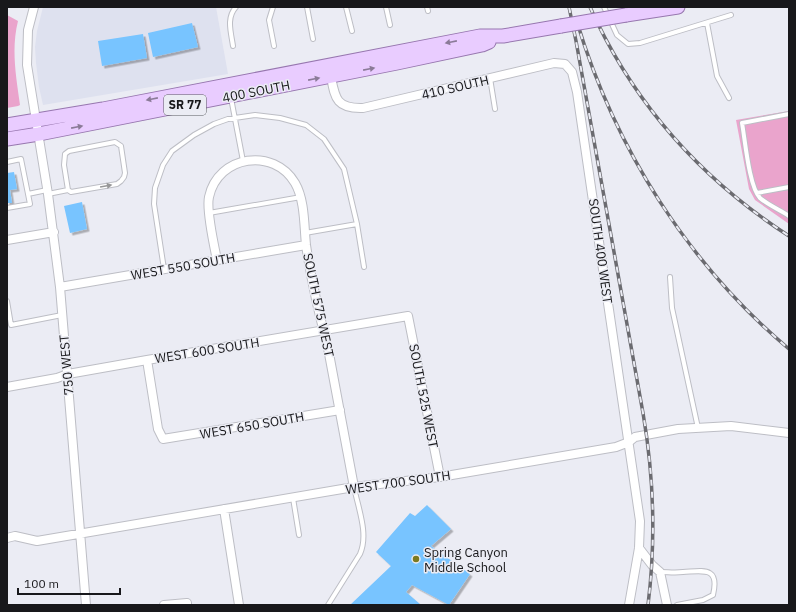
<svg xmlns="http://www.w3.org/2000/svg" width="796" height="612" font-family="'IBM Plex Sans',sans-serif">
<style>
.built{fill:#dee1ef}
.green{fill:#eaa4cc}
.building{fill:#78c4ff;filter:url(#shadow)}
.lines{fill:none;stroke-linecap:round;stroke-linejoin:round}
.lane-casing{stroke:#bdbec5;stroke-width:6}
.street-casing{stroke:#bdbec5;stroke-width:10}
.primary-casing{stroke:#9777af;stroke-width:15}
.lane{stroke:#fff;stroke-width:4}
.street{stroke:#fff;stroke-width:8}
.primary{stroke:#e9ccff;stroke-width:13}
.rail-casing{stroke:#6b6b70;stroke-width:3.5}
.rail{stroke:#ebecf4;stroke-width:2;stroke-dasharray:6;stroke-linecap:butt}
.primary-bridge-casing{stroke:#9777af;stroke-width:15;stroke-linecap:butt}
.primary-bridge{stroke:#e9ccff;stroke-width:13}
.oneway{fill:#8b7b98}
.oneway2{fill:#979798}
.poi-dot{fill:#7c7a21;stroke:#ebecf4;stroke-width:1.5}
.labels{text-anchor:middle;stroke-width:3;stroke-linejoin:round;paint-order:stroke}
.shield{fill:#ebecf4;stroke:#57585c;stroke-width:1}
.shield-label{font-size:12px;font-weight:bold;fill:#18181b}
.street-label{font-size:13px;fill:#18181b;stroke:#ebecf4}
.poi-label{font-size:13px;fill:#18181b;stroke:#ebecf4;text-anchor:start}
</style>
<defs>
<filter id="shadow"><feDropShadow dx="2.5" dy="2.5" stdDeviation="0" flood-color="#0004"/></filter>
</defs>
<rect width="100%" height="100%" fill="#ebecf4"/>
<path class="built" d="M43,7H216L228,74L43,105L39,87L36,63L35,47L37,31Z"/>
<path class="green" d="M7,15L18,21C11,49 16,76 20,105L18,106L7,108Z
M789,111V224L755,200L749,189L736,120Z"/>
<path class="building" d="M192,23L198,47L153,57L148,33Z
M143,34L147,58L102,66L98,41Z
M14,172L17,189L10,190L12,203H7V173Z
M82,202L87,229L70,233L64,206Z
M427,505L451,529L431,546L470,574L449,605L412,585L406,592L421,605H350L391,566L376,552L410,513L415,516Z"/>
<g class="lines">
<defs>
<path id="lane" d="M273,7L269,20L274,46
M307,7L313,39
M346,7L352,31
M386,7L390,25
M427,7L428,11
M604,7L617,35L628,44L640,43L731,15
M707,23L717,76L729,98
M233,46C231,32 226,18 236,7
M490,78L495,109
M231,98L243,161
M789,114L742,123C745,139 749,187 760,198C768,205 780,210 789,216
M7,162L21,159L28,194L47,190
M757,193L789,187
M48,194L68,190L71,192L117,184L121,181L124,177L125,173L121,146L115,142L69,151L65,154L64,165L68,190
M7,208L30,204L28,194
M209,213L301,197
M357,224L364,267
M164,269L154,204L155,188L163,165L172,151L194,135L214,124L228,119L255,115L280,118L306,125L324,139L344,169L357,224L305,233
M670,277L672,308L698,428
M7,301L11,325L62,315
M293,498L299,535
M660,572C668,572 675,573 683,572C703,571 720,566 713,595L703,600L677,605
M328,605L360,554C369,534 358,508 354,487"/>
<path id="street" d="M34,7L28,30L27,65L48,194L60,287L86,605
M330,72C335,96 334,109 363,108L554,63L565,64L572,72L577,92L640,521L639,548L629,605
M7,240L54,232
M217,260C214,245 206,210 209,197C218,155 274,147 295,183C305,200 304,226 306,245C311,278 318,311 327,343L354,487
M60,287L306,245
M147,360L158,429L163,439L340,410
M7,387L57,378L68,374L147,360L408,316L440,477
M224,509L239,605
M7,538L15,536L37,541L354,487L440,477L616,447L629,442L635,437L678,429L731,426L789,433
M639,548L652,565L660,572L667,605
M164,605L187,603V605"/>
<path id="primary" d="M626,15L678,7
M7,125L103,109L480,36H503L561,26
M7,139L39,134L397,63L482,45L489,42"/>
</defs>
<use href="#lane" class="lane-casing"/>
<use href="#street" class="street-casing"/>
<use href="#primary" class="primary-casing"/>
<use href="#lane" class="lane"/>
<use href="#street" class="street"/>
<use href="#primary" class="primary"/>
<defs>
<path id="rail" d="M569,7L576,41L643,413C654,477 656,540 648,605
M590,7C633,103 701,179 789,236
M577,22C615,148 688,264 789,349"/>
</defs>
<use href="#rail" class="rail-casing"/>
<use href="#rail" class="rail"/>
<defs>
<path id="primary-bridge" d="M561,26L626,15"/>
</defs>
<use href="#primary-bridge" class="primary-bridge-casing"/>
<use href="#primary-bridge" class="primary-bridge"/>
</g>
<defs><path id="oneway-solid" d="M-6-.8H1V-3.2L6.5 0L1 3.2V.8H-6Z"/></defs>
<g class="oneway">
<use href="#oneway-solid" transform="translate(451 42) rotate(169)"/>
<use href="#oneway-solid" transform="translate(369 69) rotate(-11)"/>
<use href="#oneway-solid" transform="translate(314 79) rotate(-11)"/>
<use href="#oneway-solid" transform="translate(152 99) rotate(169)"/>
<use href="#oneway-solid" transform="translate(77 127) rotate(-11)"/>
</g>
<use class="oneway2" href="#oneway-solid" transform="translate(106 186) rotate(-10)"/>
<circle class="poi-dot" cx="416" cy="559" r="4"/>
<g class="labels">
<rect class="shield" x="164" y="95" width="42" height="20" rx="3"/>
<g class="shield-label">
<text x="185" y="109">SR 77</text>
</g>
<g class="street-label">
<text transform="translate(455 87) rotate(-13)" y="5">410 SOUTH</text>
<text transform="translate(256 91) rotate(-11)" y="5">400 SOUTH</text>
<text transform="translate(601 251) rotate(82)" y="5">SOUTH 400 WEST</text>
<text transform="translate(183 266) rotate(-10)" y="5">WEST 550 SOUTH</text>
<text transform="translate(319 305) rotate(78)" y="5">SOUTH 575 WEST</text>
<text transform="translate(207 350) rotate(-9)" y="5">WEST 600 SOUTH</text>
<text transform="translate(66 365) rotate(-95)" y="5">750 WEST</text>
<text transform="translate(424 396) rotate(79)" y="5">SOUTH 525 WEST</text>
<text transform="translate(252 425) rotate(-10)" y="5">WEST 650 SOUTH</text>
<text transform="translate(398 482) rotate(-8)" y="5">WEST 700 SOUTH</text>
</g>
<g class="poi-label">
<text x="424" y="557">Spring Canyon<tspan x="424" dy="15">Middle School</tspan></text>
</g>
</g>
<rect width="796" height="612" fill="none" stroke="#18181b" stroke-width="16"/>
<path d="M18 588v6h102v-6" fill="none" stroke="#18181b" stroke-width="2"/>
<text x="24" y="588" font-size="12" fill="#18181b" stroke="#ebecf4" stroke-width="3" paint-order="stroke">100 m</text>
</svg>
